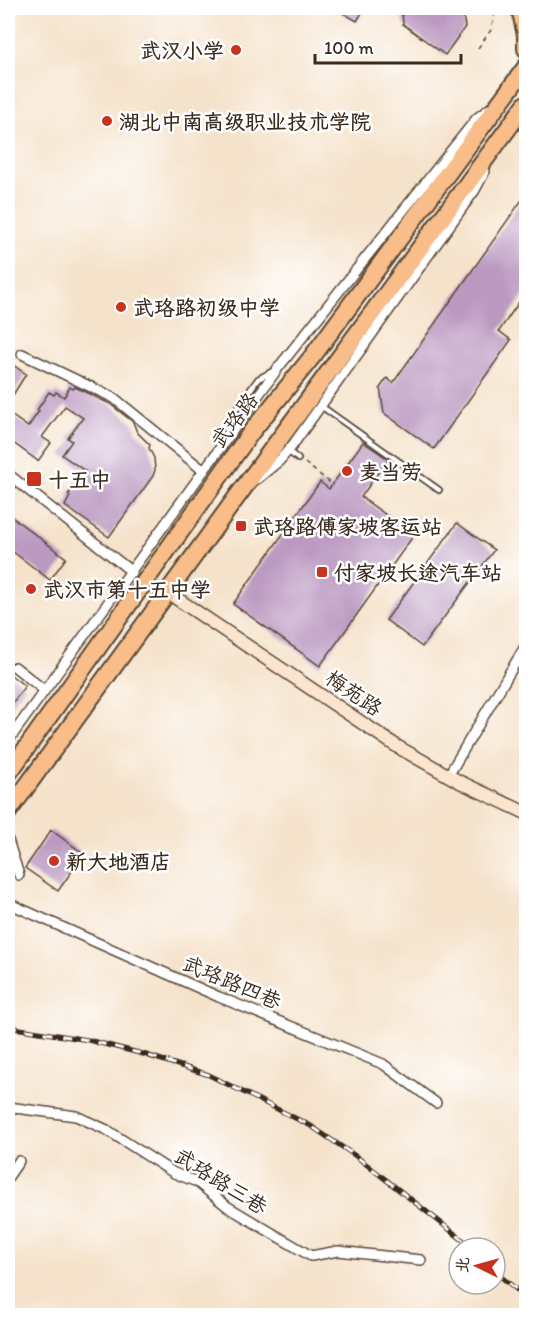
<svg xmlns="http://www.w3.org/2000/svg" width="534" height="1323" font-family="Itim,'LXGW WenKai TC',sans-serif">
  <rect width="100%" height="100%" fill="#fff"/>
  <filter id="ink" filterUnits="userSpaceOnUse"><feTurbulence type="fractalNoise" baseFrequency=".0167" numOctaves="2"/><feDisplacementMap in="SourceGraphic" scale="12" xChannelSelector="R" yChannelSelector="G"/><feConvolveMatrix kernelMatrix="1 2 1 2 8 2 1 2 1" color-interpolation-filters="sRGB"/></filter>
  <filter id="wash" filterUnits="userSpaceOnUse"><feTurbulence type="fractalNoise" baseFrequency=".008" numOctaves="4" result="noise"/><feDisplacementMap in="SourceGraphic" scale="24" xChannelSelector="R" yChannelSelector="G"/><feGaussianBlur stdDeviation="1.35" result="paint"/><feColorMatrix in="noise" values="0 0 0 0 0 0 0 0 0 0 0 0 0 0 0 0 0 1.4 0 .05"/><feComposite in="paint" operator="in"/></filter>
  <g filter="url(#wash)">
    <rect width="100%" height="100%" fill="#f5e2ca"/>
    <g id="blocks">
      <path fill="#bb99c1" d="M334 8H365L357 21Z
        M406 8H462L465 27 445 55 403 24 402 13Z
        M526 194V292L499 331 511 340 434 449 384 413 380 388 387 378 393 383Z
        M13 365 26 374 8 403V373Z
        M70 387 73 389 75 387 110 404 133 422 137 432 150 445 149 448 154 458 155 470 153 476 109 537 65 506 70 496 68 495 85 471 62 455 72 441 68 438 83 418 65 406 42 437 51 443 38 461 8 439V413L28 427 39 411 37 410 49 392 54 395 56 392 64 397Z
        M363 442 388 459 361 497 414 535 320 666 233 604 320 482 329 489Z
        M8 514 66 558 50 580 8 548Z
        M457 523 494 550 422 647 386 620Z
        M8 673 25 686 8 709Z
        M51 830 84 854 58 891 25 868Z"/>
    </g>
  </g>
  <g filter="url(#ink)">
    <use href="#blocks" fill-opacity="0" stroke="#574638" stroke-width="1.5"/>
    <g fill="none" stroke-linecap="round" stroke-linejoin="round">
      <defs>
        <path id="lane" d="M321 406 439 490
          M225 437 228 421 258 379 273 371
          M288 451 298 459"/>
        <path id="street" d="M22 354 114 398 204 471
          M8 474 132 572
          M257 479 279 461 292 446 475 190 485 171
          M15 667 44 690
          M8 741 278 368 477 118 489 109
          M448 776 526 645
          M8 840 19 875
          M8 903 219 997 383 1064 436 1103
          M8 1107 76 1116 107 1130 174 1173 197 1182 228 1207 311 1256 338 1251 421 1260
          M8 1177 19 1161"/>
        <path id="secondary" d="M167 592 398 747 458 781 526 813"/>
        <path id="highway" d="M520 8 526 35V49
          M8 774 252 431 312 357 526 67
          M8 812 239 494 526 104"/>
      </defs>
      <use href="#lane" stroke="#574638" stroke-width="8"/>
      <use href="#street" stroke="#574638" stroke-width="12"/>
      <use href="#secondary" stroke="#574638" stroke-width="15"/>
      <use href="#highway" stroke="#574638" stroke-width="20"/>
      <path stroke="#574638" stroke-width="1.5" stroke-dasharray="4.5 4.5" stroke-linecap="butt" d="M478 48 491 30 496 8
        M305 463 333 485"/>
      <use href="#lane" stroke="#fff" stroke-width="4.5"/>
      <use href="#street" stroke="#fff" stroke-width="9"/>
      <use href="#secondary" stroke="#fce5cf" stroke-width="12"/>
      <use href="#highway" stroke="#f8bd88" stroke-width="16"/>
      <defs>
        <path id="rail" d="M8 1027 88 1040 143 1054 209 1075 311 1126 357 1157 473 1248
          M495 1272 526 1297"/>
      </defs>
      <use href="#rail" stroke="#3b2a1e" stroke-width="5"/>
      <use href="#rail" stroke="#fff" stroke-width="3" stroke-dasharray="9" stroke-linecap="butt"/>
    </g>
  </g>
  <g fill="#c8321e" stroke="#fff" stroke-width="2">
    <circle cx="236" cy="50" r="6"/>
    <circle cx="107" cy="121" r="6"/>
    <circle cx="121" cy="307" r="6"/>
    <circle cx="347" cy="471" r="6"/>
    <rect x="26" y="471" width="16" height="16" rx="3"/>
    <rect x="235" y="520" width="12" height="12" rx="3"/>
    <rect x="316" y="566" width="12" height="12" rx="3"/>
    <circle cx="31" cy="589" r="6"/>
    <circle cx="54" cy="861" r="6"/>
  </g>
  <g text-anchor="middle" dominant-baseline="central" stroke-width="5" stroke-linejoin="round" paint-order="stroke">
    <g font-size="21" font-weight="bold" fill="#3b2a1e" stroke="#fff" text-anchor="start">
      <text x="224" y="50" text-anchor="end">武汉小学</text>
      <text x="119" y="121">湖北中南高级职业技术学院</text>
      <text x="133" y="307">武珞路初级中学</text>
      <text x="359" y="471">麦当劳</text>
      <text x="48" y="479">十五中</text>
      <text x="253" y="526">武珞路傅家坡客运站</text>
      <text x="334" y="572">付家坡长途汽车站</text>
      <text x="43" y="589">武汉市第十五中学</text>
      <text x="66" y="861">新大地酒店</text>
    </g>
    <g font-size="21" fill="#3b2a1e" stroke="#fff">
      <text transform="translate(234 420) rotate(-53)">武珞路</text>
      <text transform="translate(354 693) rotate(34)">梅苑路</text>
      <text transform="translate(232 982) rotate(23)">武珞路四巷</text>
      <text transform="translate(221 1181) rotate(32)">武珞路三巷</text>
    </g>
  </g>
  <rect width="534" height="1323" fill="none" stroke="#fff" stroke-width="30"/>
  <g transform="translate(477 1266) rotate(275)"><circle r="28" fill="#ffffff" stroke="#b1aaa5" stroke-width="1.5"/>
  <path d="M0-4.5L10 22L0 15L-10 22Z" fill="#c8321e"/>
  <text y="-9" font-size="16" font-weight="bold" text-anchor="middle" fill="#3b2a1e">北</text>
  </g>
  <path d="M315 54v9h146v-9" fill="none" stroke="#3b2a1e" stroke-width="3"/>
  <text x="324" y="54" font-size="18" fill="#3b2a1e" stroke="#ffffff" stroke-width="4.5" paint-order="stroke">100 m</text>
</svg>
